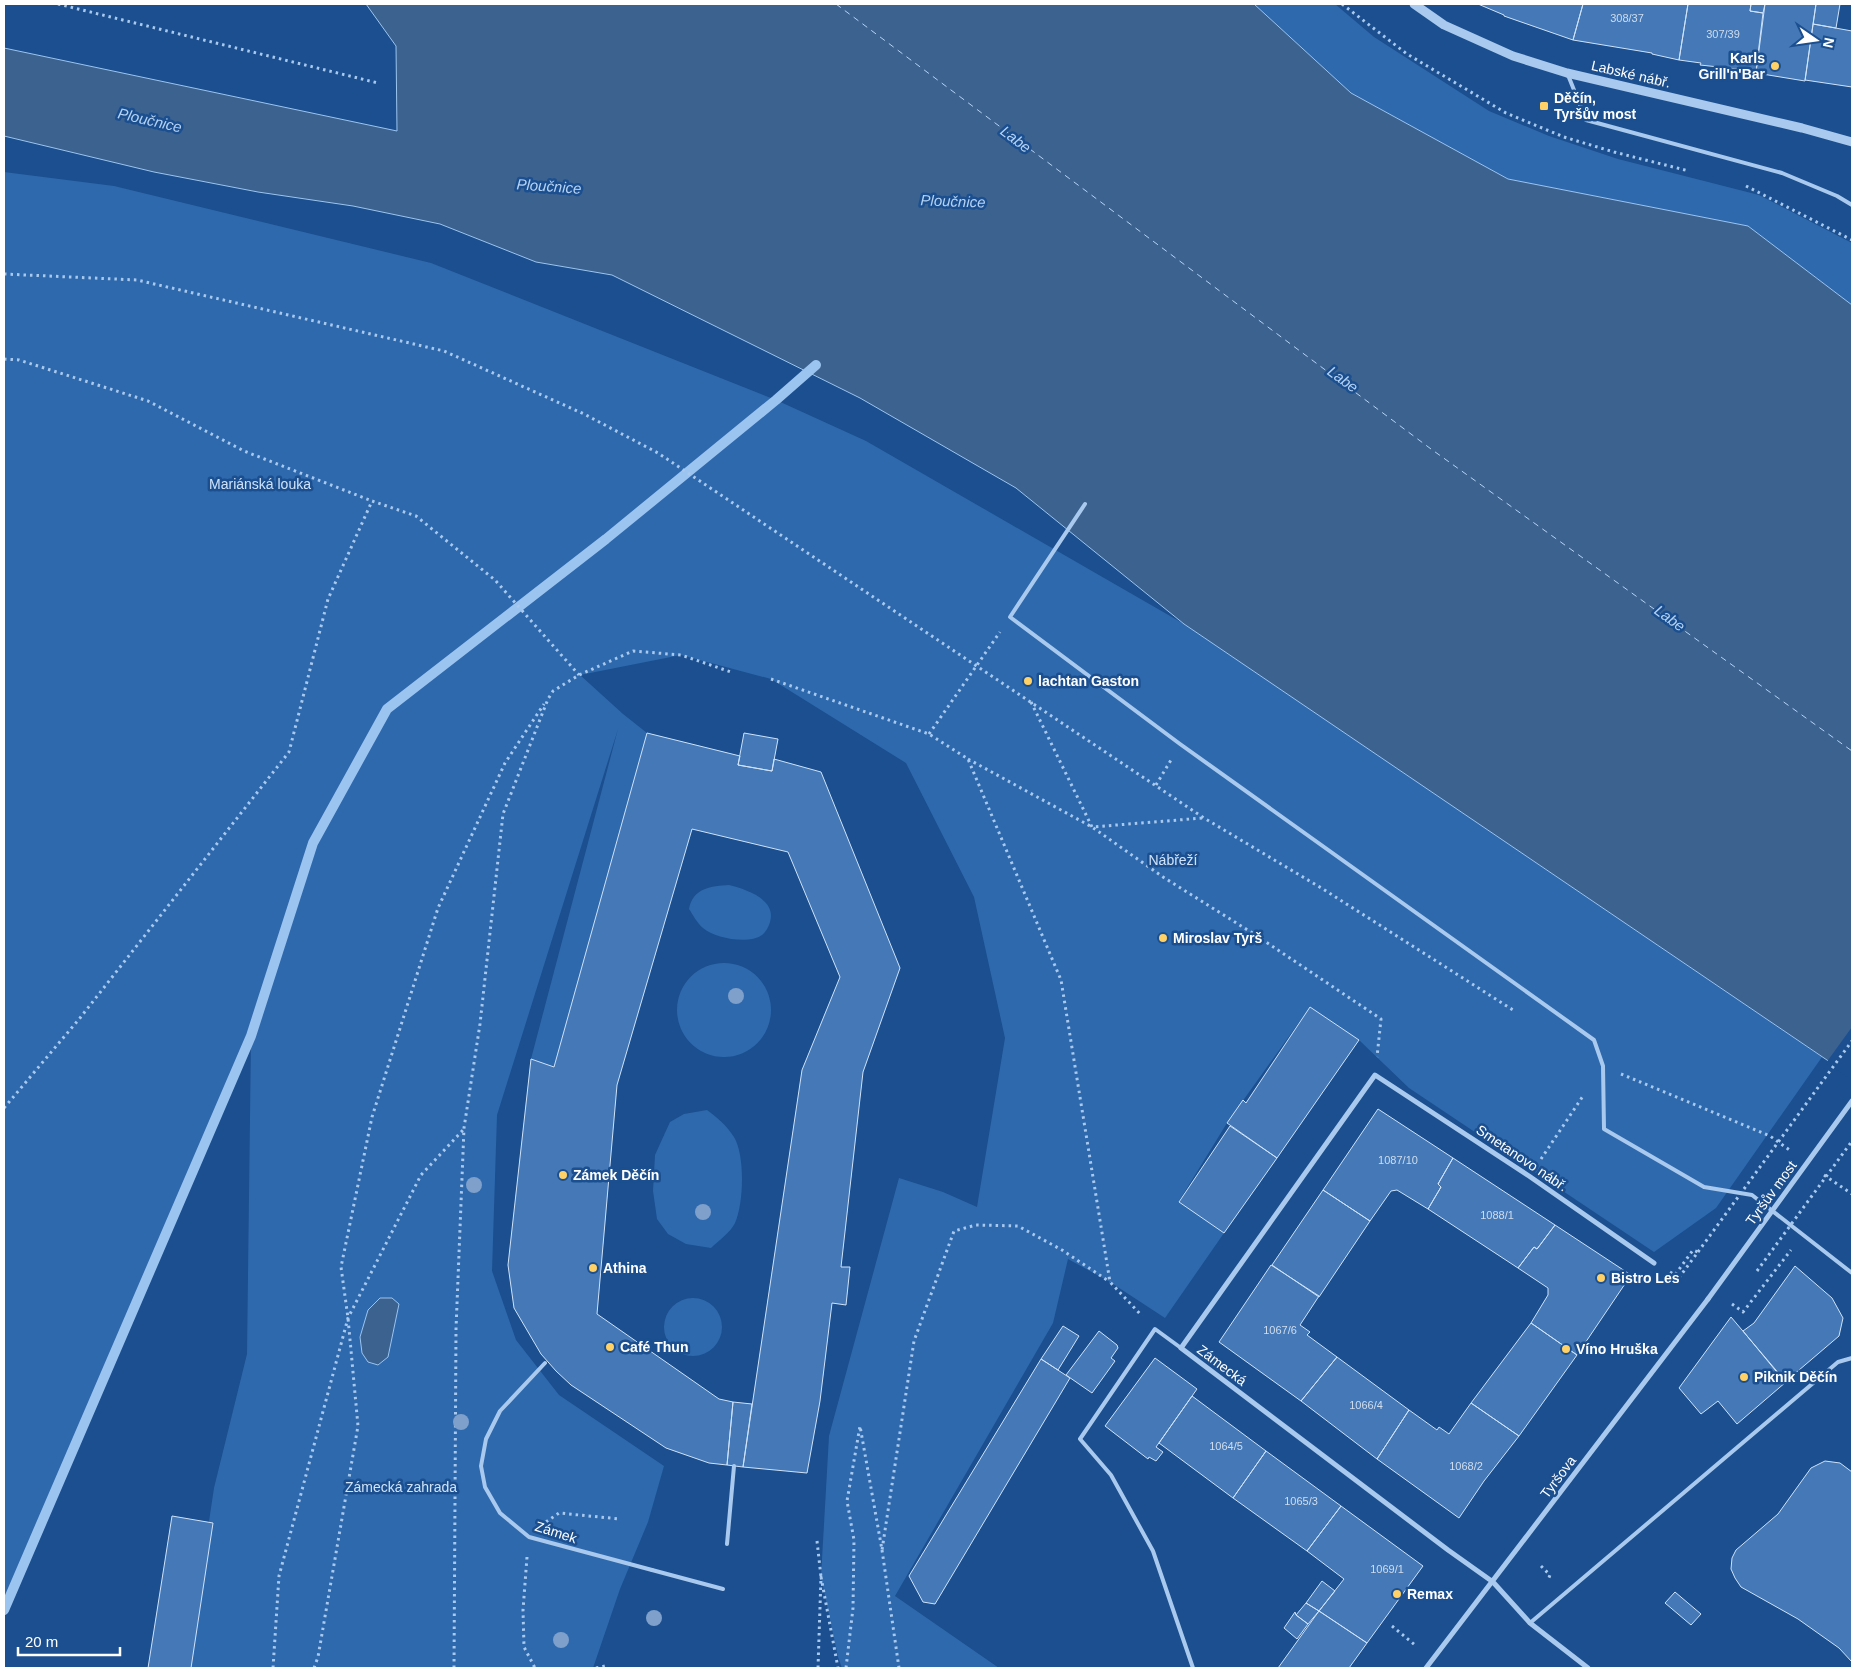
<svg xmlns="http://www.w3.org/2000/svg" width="1856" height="1672" font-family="Arial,sans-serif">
  <rect width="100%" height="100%" fill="#1b4f8f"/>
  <path fill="#2e69ad" d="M1254 4H1335L1374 37 1489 111 1549 136 1618 159 1759 195 1852 243V305L1748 226 1508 179 1351 93Z
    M4 172 114 186 431 263 776 400 866 441 1184 624 1822 1057 1716 1208 1654 1252 1409 1088 1359 1040 1310 1007 1227 1123 1179 1201 1224 1233 1165 1318 1110 1282 1068 1259 1053 1323 895 1596 999 1668H842L838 1657 821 1577 829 1436 899 1178 943 1192 977 1207 1005 1038 974 897 906 763 771 679 681 655 580 675 623 714 647 733 554 1067 531 1059 618 729 497 1115 492 1271 516 1340 559 1395 664 1466 648 1522 620 1589 593 1668H187L214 1488 247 1354 251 1038 4 1610Z
    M729 885C745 889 777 899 770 922 769 926 766 932 762 935 748 945 715 938 703 928 697 923 693 915 689 909 693 888 711 886 729 885Z
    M677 1010a47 47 0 1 1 94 0a47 47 0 1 1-94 0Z
    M707 1110C718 1118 726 1125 734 1137 745 1155 744 1203 735 1223 731 1232 718 1241 711 1248L686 1244 668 1234 657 1219 653 1191 655 1155 670 1122 684 1114Z
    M664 1327a29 29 0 1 1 58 0a29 29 0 1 1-58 0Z"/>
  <path fill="#3c6290" stroke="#9cc4f0" d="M366 4H1254L1351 93 1508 179 1748 226 1852 305V1077L1184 624 1016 488 860 398 612 275 536 262 440 224 353 206 258 192 154 172 4 136V48L397 131 396 46Z
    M380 1298H392L399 1304 388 1357 378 1365 368 1362 362 1353 360 1337 368 1310Z"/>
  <path fill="#1b4f8f" d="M1852 1027V1080L1826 1063Z"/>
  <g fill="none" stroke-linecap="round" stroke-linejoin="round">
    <path stroke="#9cc4f0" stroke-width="10" d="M4 1610 251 1036 313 843 387 709 606 539 776 400 816 365"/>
    <path stroke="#b5d3f5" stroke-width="1" stroke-dasharray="6 5" stroke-linecap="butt" d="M836 4 1431 449 1852 751"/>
  </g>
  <path fill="#4478b7" stroke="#cfe3fa" d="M1478 4H1583L1573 40 1504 16V15Z
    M1583 4H1688L1679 60 1652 54V53L1573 40Z
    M1688 4H1751L1750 11 1763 13 1756 71 1700 65 1701 63 1679 60Z
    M1751 4H1765L1763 13 1750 11Z
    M1765 4H1816L1805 81 1756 73Z
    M1816 4H1840L1836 28 1813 24Z
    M1813 24 1852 31V87L1805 80Z
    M647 733 740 756 738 765 772 771 774 759 821 772 900 968 863 1072 841 1267H850L846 1305 832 1303 820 1401 807 1473 743 1467 802 1070 840 977 788 852 692 829 617 1085 597 1314 719 1399 733 1402 727 1465 709 1463 666 1448 571 1385 556 1371 541 1354 514 1308 508 1265 531 1059 554 1067Z
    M744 733 778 739 772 771 738 765Z
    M1310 1007 1359 1040 1277 1158 1227 1123 1243 1100 1246 1103Z
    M1378 1109 1453 1158 1438 1184 1441 1187 1428 1209 1397 1190 1391 1191 1370 1221 1323 1190Z
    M1230 1126 1277 1158 1224 1233 1179 1202Z
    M1453 1158 1555 1225 1537 1249 1534 1247 1518 1268 1428 1209 1441 1187 1438 1184Z
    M1323 1190 1370 1221 1319 1297 1272 1265Z
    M1555 1225 1631 1275 1577 1355 1531 1323 1548 1295V1288L1518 1268 1534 1247 1537 1249Z
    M1271 1265 1319 1296 1300 1325 1310 1332 1307 1335 1337 1357 1301 1401 1219 1342Z
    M1795 1266 1832 1298 1843 1318 1839 1336 1785 1382 1743 1331 1754 1323Z
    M1731 1317 1786 1382 1737 1424 1718 1401 1701 1414 1679 1388Z
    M1531 1323 1577 1355 1519 1436 1471 1403Z
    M1063 1326 1079 1336 1058 1370 1041 1359Z
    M1099 1331 1117 1345 1118 1348 1111 1358 1115 1361 1092 1393 1066 1375Z
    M1337 1357 1409 1410 1377 1459 1301 1401Z
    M1155 1358 1197 1389 1156 1447 1163 1452 1156 1461 1149 1457 1148 1459 1105 1426Z
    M1041 1359 1070 1378 935 1604 923 1602 909 1576Z
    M1192 1396 1266 1451 1233 1498 1159 1443Z
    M733 1402 752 1404 743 1467 727 1465Z
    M1471 1403 1519 1436 1484 1481 1459 1518 1377 1459 1409 1410 1437 1430 1439 1427 1449 1434Z
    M1266 1451 1341 1506 1307 1551 1233 1498Z
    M1825 1461 1840 1463 1852 1472V1662L1839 1648 1798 1619 1741 1587 1735 1578 1731 1569 1732 1558 1736 1550 1778 1514 1811 1468Z
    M1341 1506 1423 1566 1367 1643 1319 1611 1344 1579 1307 1551Z
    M172 1516 213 1523 191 1668H148Z
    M1322 1581 1335 1591 1319 1611 1306 1603Z
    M1675 1592 1701 1614 1691 1625 1665 1603Z
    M1306 1603 1319 1611 1308 1624 1296 1615Z
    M1319 1611 1367 1643 1349 1668H1278Z
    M1295 1612 1296 1615 1308 1624 1297 1639 1284 1628Z"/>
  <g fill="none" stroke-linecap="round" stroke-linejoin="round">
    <path stroke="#a9c9ee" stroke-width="3" stroke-dasharray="2.5 4" stroke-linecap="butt" d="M58 4 378 83
      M1342 4 1407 54 1506 113 1564 137 1614 152 1689 171
      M1746 186 1852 240
      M4 274 137 280 444 351 584 414 658 453 1204 818 1323 889 1513 1010
      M4 359 19 360 148 401 244 451 372 501
      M771 679 929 734 968 759 1061 980 1110 1282 1142 1316
      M1031 702 1092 827 1203 818
      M929 734 1000 632
      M968 759 1092 827 1163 877 1254 934 1381 1019 1377 1057
      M1156 785 1171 760
      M1621 1074 1770 1136 1791 1151
      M4 1108 80 1018 289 752 328 599 372 501 416 516 495 580 579 675
      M1541 1159 1583 1096
      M1824 1175 1852 1194
      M1670 1272 1675 1275 1693 1250 1698 1252
      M1675 1283 1698 1252
      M1732 1304 1743 1312 1791 1250
      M546 1522 559 1513 620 1519
      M817 1541 821 1577
      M882 1550 899 1668
      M527 1557 523 1610 524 1647 535 1668
      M1541 1566 1550 1575 1548 1580
      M1392 1626 1415 1645
      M273 1668 279 1576 348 1318 421 1175 464 1129
      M314 1668 318 1657 358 1426 348 1318 341 1267 372 1117 438 908 505 763 544 704
      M454 1668 456 1329 464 1128 480 1024 503 814 548 699 553 691 579 675 633 651 681 655 731 672
      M596 1668 605 1666
      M818 1668 821 1577 838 1668
      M846 1668 853 1608 854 1540 847 1501 860 1426 882 1550 914 1341 954 1231 976 1225 1018 1226 1062 1250 1110 1282"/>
    <path stroke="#a9c9ee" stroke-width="4" d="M1568 75 1586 120 1782 173 1837 196 1852 205
      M1085 504 1010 617 1180 744 1594 1040 1603 1066 1604 1129 1704 1187 1752 1195 1852 1273
      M1181 1348 1155 1329 1080 1439 1111 1475 1153 1551 1193 1668
      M727 1544 734 1466
      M652 1570 723 1589
      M1530 1623 1838 1362 1852 1358"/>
    <path stroke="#a9c9ee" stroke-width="5" d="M1426 1668 1708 1299
      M1588 1668 1530 1623 1493 1582 1448 1550 1181 1348 1375 1075 1529 1176 1654 1263"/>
    <path stroke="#a9c9ee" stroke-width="9" d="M1414 4 1444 25 1513 56 1567 73 1802 128 1852 142"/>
    <path stroke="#a9c9ee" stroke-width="3" stroke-dasharray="2.5 4" stroke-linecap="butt" d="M1698 1252 1852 1041
      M1757 1271 1852 1141"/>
    <path stroke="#a9c9ee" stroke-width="4" d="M545 1363 500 1411 486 1439 481 1466 485 1487 500 1513 529 1537 652 1570"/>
    <path stroke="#a9c9ee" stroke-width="5" d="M1708 1299 1852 1101"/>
  </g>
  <g fill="#7ea0ca">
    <circle cx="736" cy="996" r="8"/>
    <circle cx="474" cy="1185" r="8"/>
    <circle cx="703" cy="1212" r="8"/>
    <circle cx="461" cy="1422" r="8"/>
    <circle cx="654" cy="1618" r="8"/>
    <circle cx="561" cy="1640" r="8"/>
  </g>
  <g fill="#ffd166" stroke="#1b4f8f" stroke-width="2">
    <circle cx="1775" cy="66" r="5"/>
    <rect x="1539" y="101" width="10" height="10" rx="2.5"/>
    <circle cx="1028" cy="681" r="5"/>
    <circle cx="1163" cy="938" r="5"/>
    <circle cx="563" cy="1175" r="5"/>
    <circle cx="593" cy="1268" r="5"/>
    <circle cx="1601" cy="1278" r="5"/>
    <circle cx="610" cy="1347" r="5"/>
    <circle cx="1566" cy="1349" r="5"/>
    <circle cx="1744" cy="1377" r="5"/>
    <circle cx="1397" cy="1594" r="5"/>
  </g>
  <g text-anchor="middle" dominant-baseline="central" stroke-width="5" stroke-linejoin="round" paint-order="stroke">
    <g font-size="11" fill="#d0dded">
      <text x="1627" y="18">308/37</text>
      <text x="1723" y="34">307/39</text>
      <text x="1398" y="1160">1087/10</text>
      <text x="1497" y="1215">1088/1</text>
      <text x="1280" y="1330">1067/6</text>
      <text x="1366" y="1405">1066/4</text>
      <text x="1226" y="1446">1064/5</text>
      <text x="1466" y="1466">1068/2</text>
      <text x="1301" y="1501">1065/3</text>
      <text x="1387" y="1569">1069/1</text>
    </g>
    <g font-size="14" font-weight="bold" fill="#fff" stroke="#1b4f8f" text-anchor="start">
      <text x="1765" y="58" text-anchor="end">Karls<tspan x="1765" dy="16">Grill'n'Bar</tspan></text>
      <text x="1554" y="98">Děčín,<tspan x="1554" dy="16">Tyršův most</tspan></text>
      <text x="1038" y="681">lachtan Gaston</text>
      <text x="1173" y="938">Miroslav Tyrš</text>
      <text x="573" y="1175">Zámek Děčín</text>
      <text x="603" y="1268">Athina</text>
      <text x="1611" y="1278">Bistro Les</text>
      <text x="620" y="1347">Café Thun</text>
      <text x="1576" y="1349">Víno Hruška</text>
      <text x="1754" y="1377">Piknik Děčín</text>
      <text x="1407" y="1594">Remax</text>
    </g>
    <g font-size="14" fill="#fff" stroke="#1b4f8f">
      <text transform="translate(1631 74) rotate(13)">Labské nábř.</text>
      <text transform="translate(1522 1158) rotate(34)">Smetanovo nábř.</text>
      <text transform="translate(1771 1193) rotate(-54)">Tyršův most</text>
      <text transform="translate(1222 1365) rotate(37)">Zámecká</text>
      <text transform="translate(1558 1477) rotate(-53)">Tyršova</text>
      <text transform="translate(556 1532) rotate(18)">Zámek</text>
    </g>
    <g font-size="14" fill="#cfe3fa" stroke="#1b4f8f">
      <text x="260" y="484">Mariánská louka</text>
      <text x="1173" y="860">Nábřeží</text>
      <text x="401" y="1487">Zámecká zahrada</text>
    </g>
    <g font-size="15" font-style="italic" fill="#b5d3f5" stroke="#1b4f8f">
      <text transform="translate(150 120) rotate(13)">Ploučnice</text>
      <text transform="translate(1016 139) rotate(37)">Labe</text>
      <text transform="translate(549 186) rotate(4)">Ploučnice</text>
      <text transform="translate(953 201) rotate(2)">Ploučnice</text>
      <text transform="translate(1343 379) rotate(36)">Labe</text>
      <text transform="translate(1670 618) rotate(36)">Labe</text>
    </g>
  </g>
  <rect width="1856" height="1672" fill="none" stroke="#ffffff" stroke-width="10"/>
  <g transform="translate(1816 40) rotate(103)" stroke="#1b4f8f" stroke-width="4" paint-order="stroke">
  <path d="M0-4L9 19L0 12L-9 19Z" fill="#ffffff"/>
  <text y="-8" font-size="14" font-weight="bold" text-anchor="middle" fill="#ffffff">N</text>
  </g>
  <path d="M18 1647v8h102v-8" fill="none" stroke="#ffffff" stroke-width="2.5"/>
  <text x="25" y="1647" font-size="15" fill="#ffffff" stroke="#1b4f8f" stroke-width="4" paint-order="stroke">20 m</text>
</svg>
